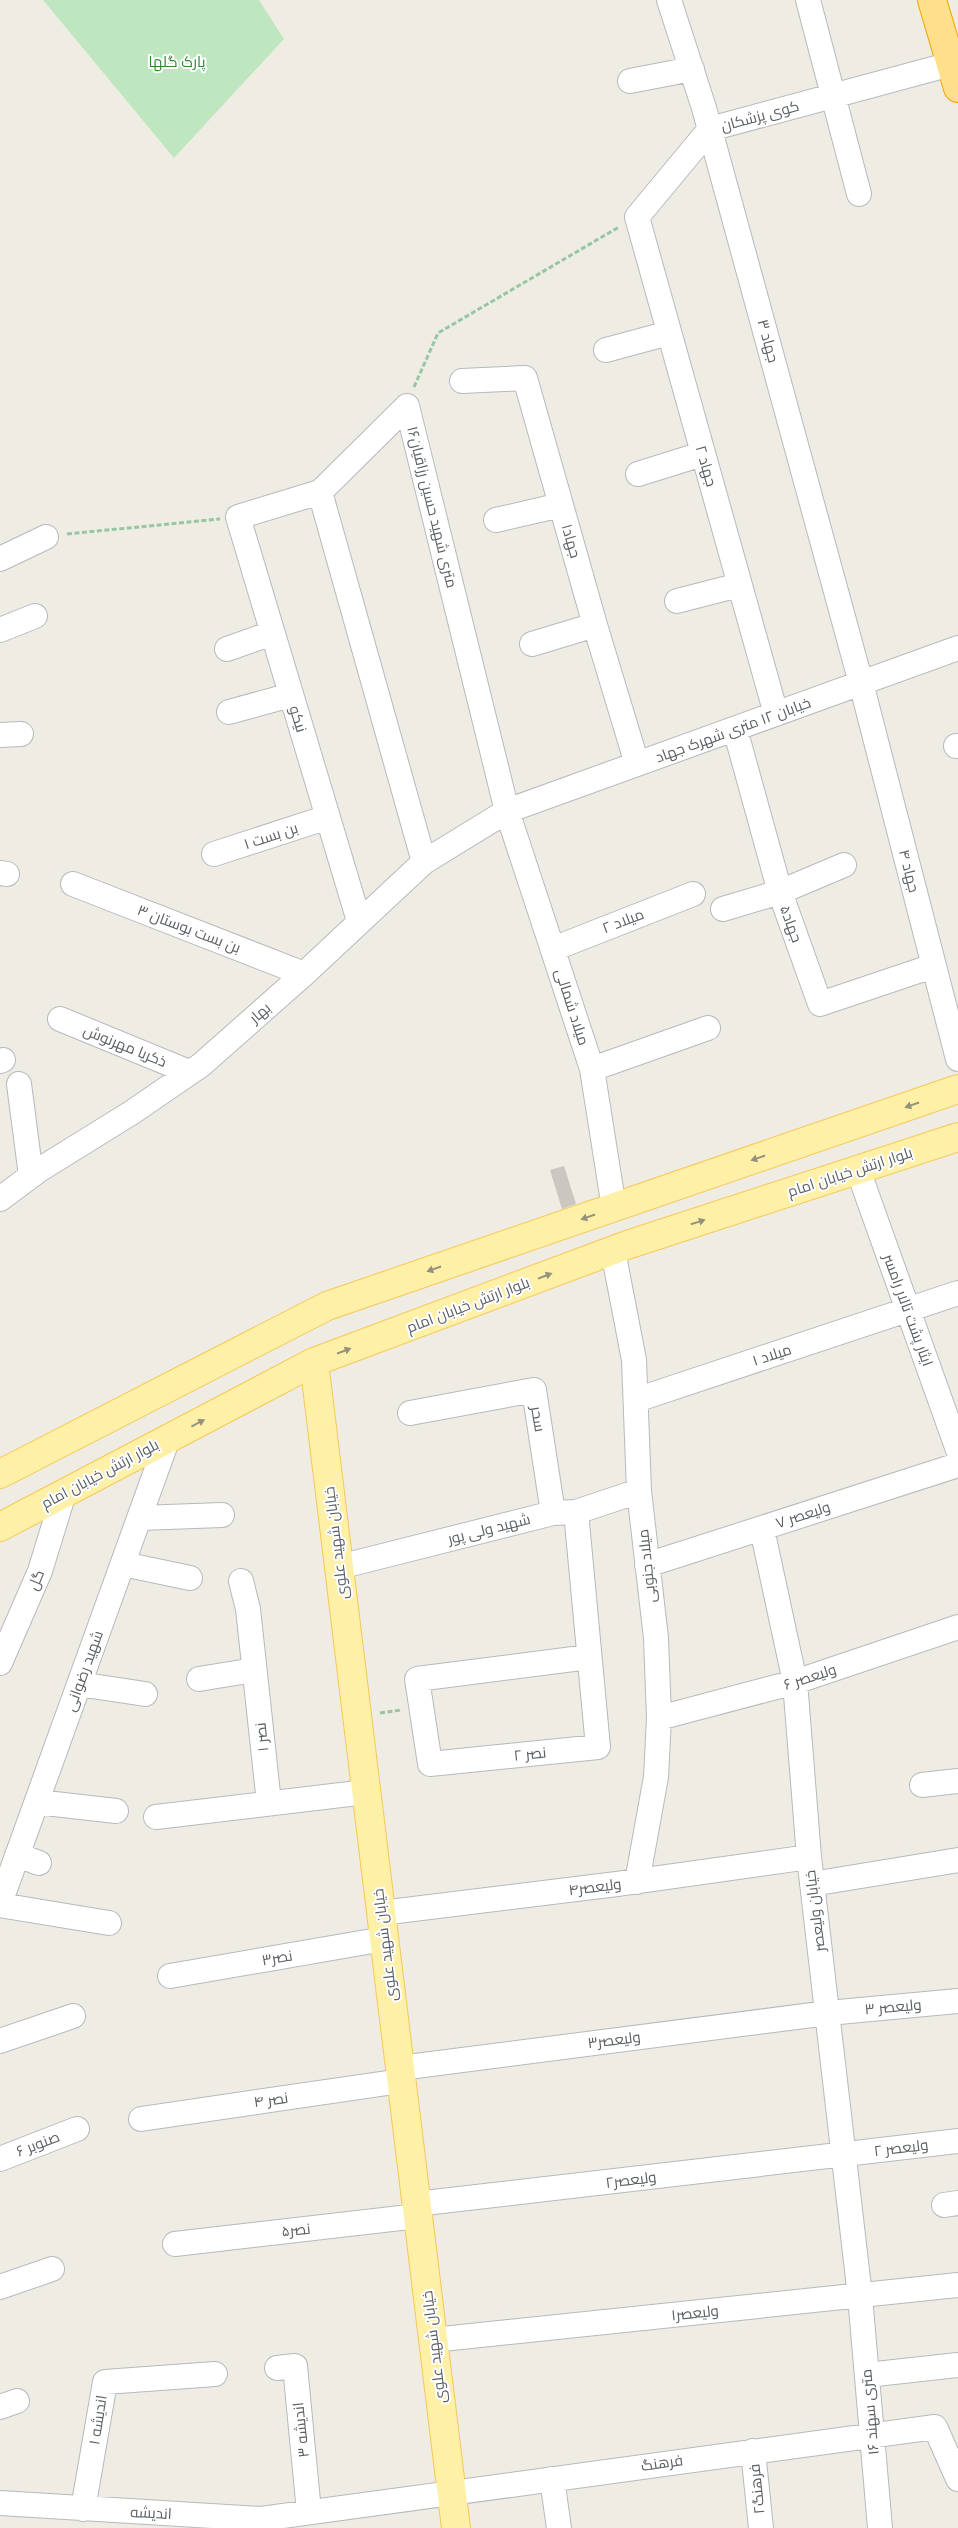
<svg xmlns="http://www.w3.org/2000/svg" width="958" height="2528" font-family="Raleway,Cairo,sans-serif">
  <rect width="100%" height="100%" fill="#efece3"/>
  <path fill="#bfe7bf" d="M43 0H259L284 39 174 158Z"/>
  <path fill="#cac7c0" d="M564 1166 576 1204 562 1209 550 1170Z"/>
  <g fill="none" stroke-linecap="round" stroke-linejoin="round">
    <defs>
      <path id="minor" d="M669 0 704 108 861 683 958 1059
        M808 0 859 194
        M630 81 692 69
        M606 350 669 333
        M462 381 525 378 595 625 637 764
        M638 474 702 454
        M320 492 424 862
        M496 520 561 505
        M0 559 46 537
        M677 601 739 585
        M0 630 35 616
        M532 644 595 625
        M227 649 272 633
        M229 712 291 695
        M776 714 637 217 710 129 951 64
        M735 729 780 892 820 1004 933 966
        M0 735 21 734
        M956 746H958
        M214 854 328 817
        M0 873 7 874
        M73 884 304 974
        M723 909 780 892 844 865
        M359 921 238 517 320 492 407 406 507 811 592 1069 614 1208
        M553 949 693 894
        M60 1019 189 1072
        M0 1061 3 1060
        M592 1069 708 1028
        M19 1084 31 1176
        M858 1170 958 1450
        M0 1199 39 1170 131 1113 201 1065 304 974 424 862 507 811 958 648
        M613 1251 634 1360 639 1491 656 1638 659 1718 656 1777 637 1882
        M636 1400 958 1293
        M410 1413 534 1390 553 1513
        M576 1512 598 1747 430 1764 417 1679 589 1657
        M140 1518 222 1515
        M762 1529 795 1682 809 1857 860 2296 880 2528
        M123 1564 190 1578
        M647 1565 958 1465
        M339 1567 553 1513 576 1512 639 1491
        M241 1581 248 1609 269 1803
        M0 1663 40 1571 64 1493
        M199 1679 254 1670
        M79 1684 145 1694
        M659 1718 795 1682 958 1627
        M922 1785 958 1781
        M37 1802 116 1811
        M156 1817 366 1792
        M17 1855 39 1863
        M812 1884 958 1860
        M0 1903 168 1438
        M0 1905 109 1923
        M381 1913 617 1884 809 1857
        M170 1976 384 1939
        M0 2041 73 2016
        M400 2068 828 2013 958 2001
        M141 2119 401 2081
        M0 2159 77 2129
        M416 2204 958 2141
        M944 2205 958 2203
        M175 2244 418 2216
        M0 2287 52 2269
        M433 2340 958 2285
        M277 2368 295 2366 309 2512
        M867 2375 958 2365
        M0 2407 17 2401
        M753 2451 761 2528
        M552 2479 559 2528
        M0 2503 261 2519 935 2427 958 2479
        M83 2509 105 2382 215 2374"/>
      <path id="major" d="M314 1362 456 2528
        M0 1474 327 1306 958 1089
        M0 1527 314 1362 627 1245 958 1137"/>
      <path id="highway" d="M932 0 958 88"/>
    </defs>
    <use href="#minor" stroke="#b6b9be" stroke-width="26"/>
    <use href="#major" stroke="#f7c754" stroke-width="30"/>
    <use href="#highway" stroke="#f2a400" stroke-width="30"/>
    <path stroke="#96c6a3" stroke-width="3" stroke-dasharray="5 2.5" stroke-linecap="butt" d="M414 387 438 333 619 227
      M67 534 220 519
      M380 1713 401 1710"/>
    <use href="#minor" stroke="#fff" stroke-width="24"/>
    <use href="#major" stroke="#fff0a8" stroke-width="28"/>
    <use href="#highway" stroke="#ffe08a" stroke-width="28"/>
  </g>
  <defs><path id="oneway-solid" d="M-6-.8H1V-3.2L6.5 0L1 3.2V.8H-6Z" transform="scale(1.25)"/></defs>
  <g fill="#94927c">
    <use href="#oneway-solid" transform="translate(912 1105) rotate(161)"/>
    <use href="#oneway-solid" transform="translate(758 1158) rotate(161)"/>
    <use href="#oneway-solid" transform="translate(588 1217) rotate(161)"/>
    <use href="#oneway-solid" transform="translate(698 1222) rotate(-18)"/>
    <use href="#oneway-solid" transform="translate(434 1269) rotate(161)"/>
    <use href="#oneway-solid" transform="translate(545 1276) rotate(-21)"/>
    <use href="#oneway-solid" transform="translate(344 1351) rotate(-21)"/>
    <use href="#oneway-solid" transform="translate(198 1423) rotate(-28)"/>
  </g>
  <g text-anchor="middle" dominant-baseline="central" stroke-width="4" stroke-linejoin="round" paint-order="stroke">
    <g font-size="15" fill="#318634" stroke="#fff">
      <text x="177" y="62">پارک گلها</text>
    </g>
    <g font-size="15" fill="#5b6065" stroke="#fff">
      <text transform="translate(760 116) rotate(-15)">کوی پزشکان</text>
      <text transform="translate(768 341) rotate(75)">جهاد ۳</text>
      <text transform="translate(706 466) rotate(74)">جهاد ۲</text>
      <text transform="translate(432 507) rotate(76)">۱۶متری شهید حسین رزاقیان</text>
      <text transform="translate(571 541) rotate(74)">جهاد۱</text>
      <text transform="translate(298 719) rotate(73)">نیکو</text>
      <text transform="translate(733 730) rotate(-20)">خیابان ۱۲ متری شهرک جهاد</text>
      <text transform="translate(271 836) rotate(-18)">بن بست ۱</text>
      <text transform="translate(909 871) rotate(76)">جهاد ۴</text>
      <text transform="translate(623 921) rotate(-21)">میلاد ۲</text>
      <text transform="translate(791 924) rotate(70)">جهاد۵</text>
      <text transform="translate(189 929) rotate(21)">بن بست بوستان ۳</text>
      <text transform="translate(572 1007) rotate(72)">میلاد شمالی</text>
      <text transform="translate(260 1013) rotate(-41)">بهار</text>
      <text transform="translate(125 1046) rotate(22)">ذکریا مهرنوش</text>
      <text transform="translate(850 1172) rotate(-18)">بلوار ارتش خیابان امام</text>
      <text transform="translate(468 1305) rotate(-21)">بلوار ارتش خیابان امام</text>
      <text transform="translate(908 1310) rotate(70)">ایثار پشت تالار رامسر</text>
      <text transform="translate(772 1355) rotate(-18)">میلاد ۱</text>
      <text transform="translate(538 1419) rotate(81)">سحر</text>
      <text transform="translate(100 1474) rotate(-28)">بلوار ارتش خیابان امام</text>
      <text transform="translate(803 1515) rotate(-18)">ولیعصر ۷</text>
      <text transform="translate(489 1529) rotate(-14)">شهید ولی پور</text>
      <text transform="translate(336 1543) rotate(-97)">خیابان شهید علوی</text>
      <text transform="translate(647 1566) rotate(-96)">میلاد جنوبی</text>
      <text transform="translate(36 1580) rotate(-68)">گل</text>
      <text transform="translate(84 1671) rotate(-70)">شهید رضوانی</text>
      <text transform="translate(810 1677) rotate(-18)">ولیعصر ۶</text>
      <text transform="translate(262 1737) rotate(-96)">نصر ۱</text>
      <text transform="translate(530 1754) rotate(-6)">نصر ۲</text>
      <text transform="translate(595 1887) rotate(-7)">ولیعصر۴</text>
      <text transform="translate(815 1911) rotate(-97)">خیابان ولیعصر</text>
      <text transform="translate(385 1945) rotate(-97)">خیابان شهید علوی</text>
      <text transform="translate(277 1958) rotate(-10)">نصر۳</text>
      <text transform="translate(893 2007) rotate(-5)">ولیعصر ۳</text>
      <text transform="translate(614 2040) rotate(-7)">ولیعصر۳</text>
      <text transform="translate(271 2100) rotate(-8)">نصر ۴</text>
      <text transform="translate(38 2144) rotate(-21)">صنوبر ۶</text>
      <text transform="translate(901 2148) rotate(-7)">ولیعصر ۲</text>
      <text transform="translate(631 2180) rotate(-7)">ولیعصر۲</text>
      <text transform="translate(296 2230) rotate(-6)">نصر۵</text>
      <text transform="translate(695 2313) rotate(-6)">ولیعصر۱</text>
      <text transform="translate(434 2347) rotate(-97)">خیابان شهید علوی</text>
      <text transform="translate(870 2412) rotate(-95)">۱۶ متری سهند</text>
      <text transform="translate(98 2420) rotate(-81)">اندیشه ۱</text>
      <text transform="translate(301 2430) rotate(-96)">اندیشه ۳</text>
      <text transform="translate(662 2463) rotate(-8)">فرهنگ</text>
      <text transform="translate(757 2489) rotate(-96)">فرهنگ۲</text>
      <text transform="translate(151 2513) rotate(3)">اندیشه</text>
    </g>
  </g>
</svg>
